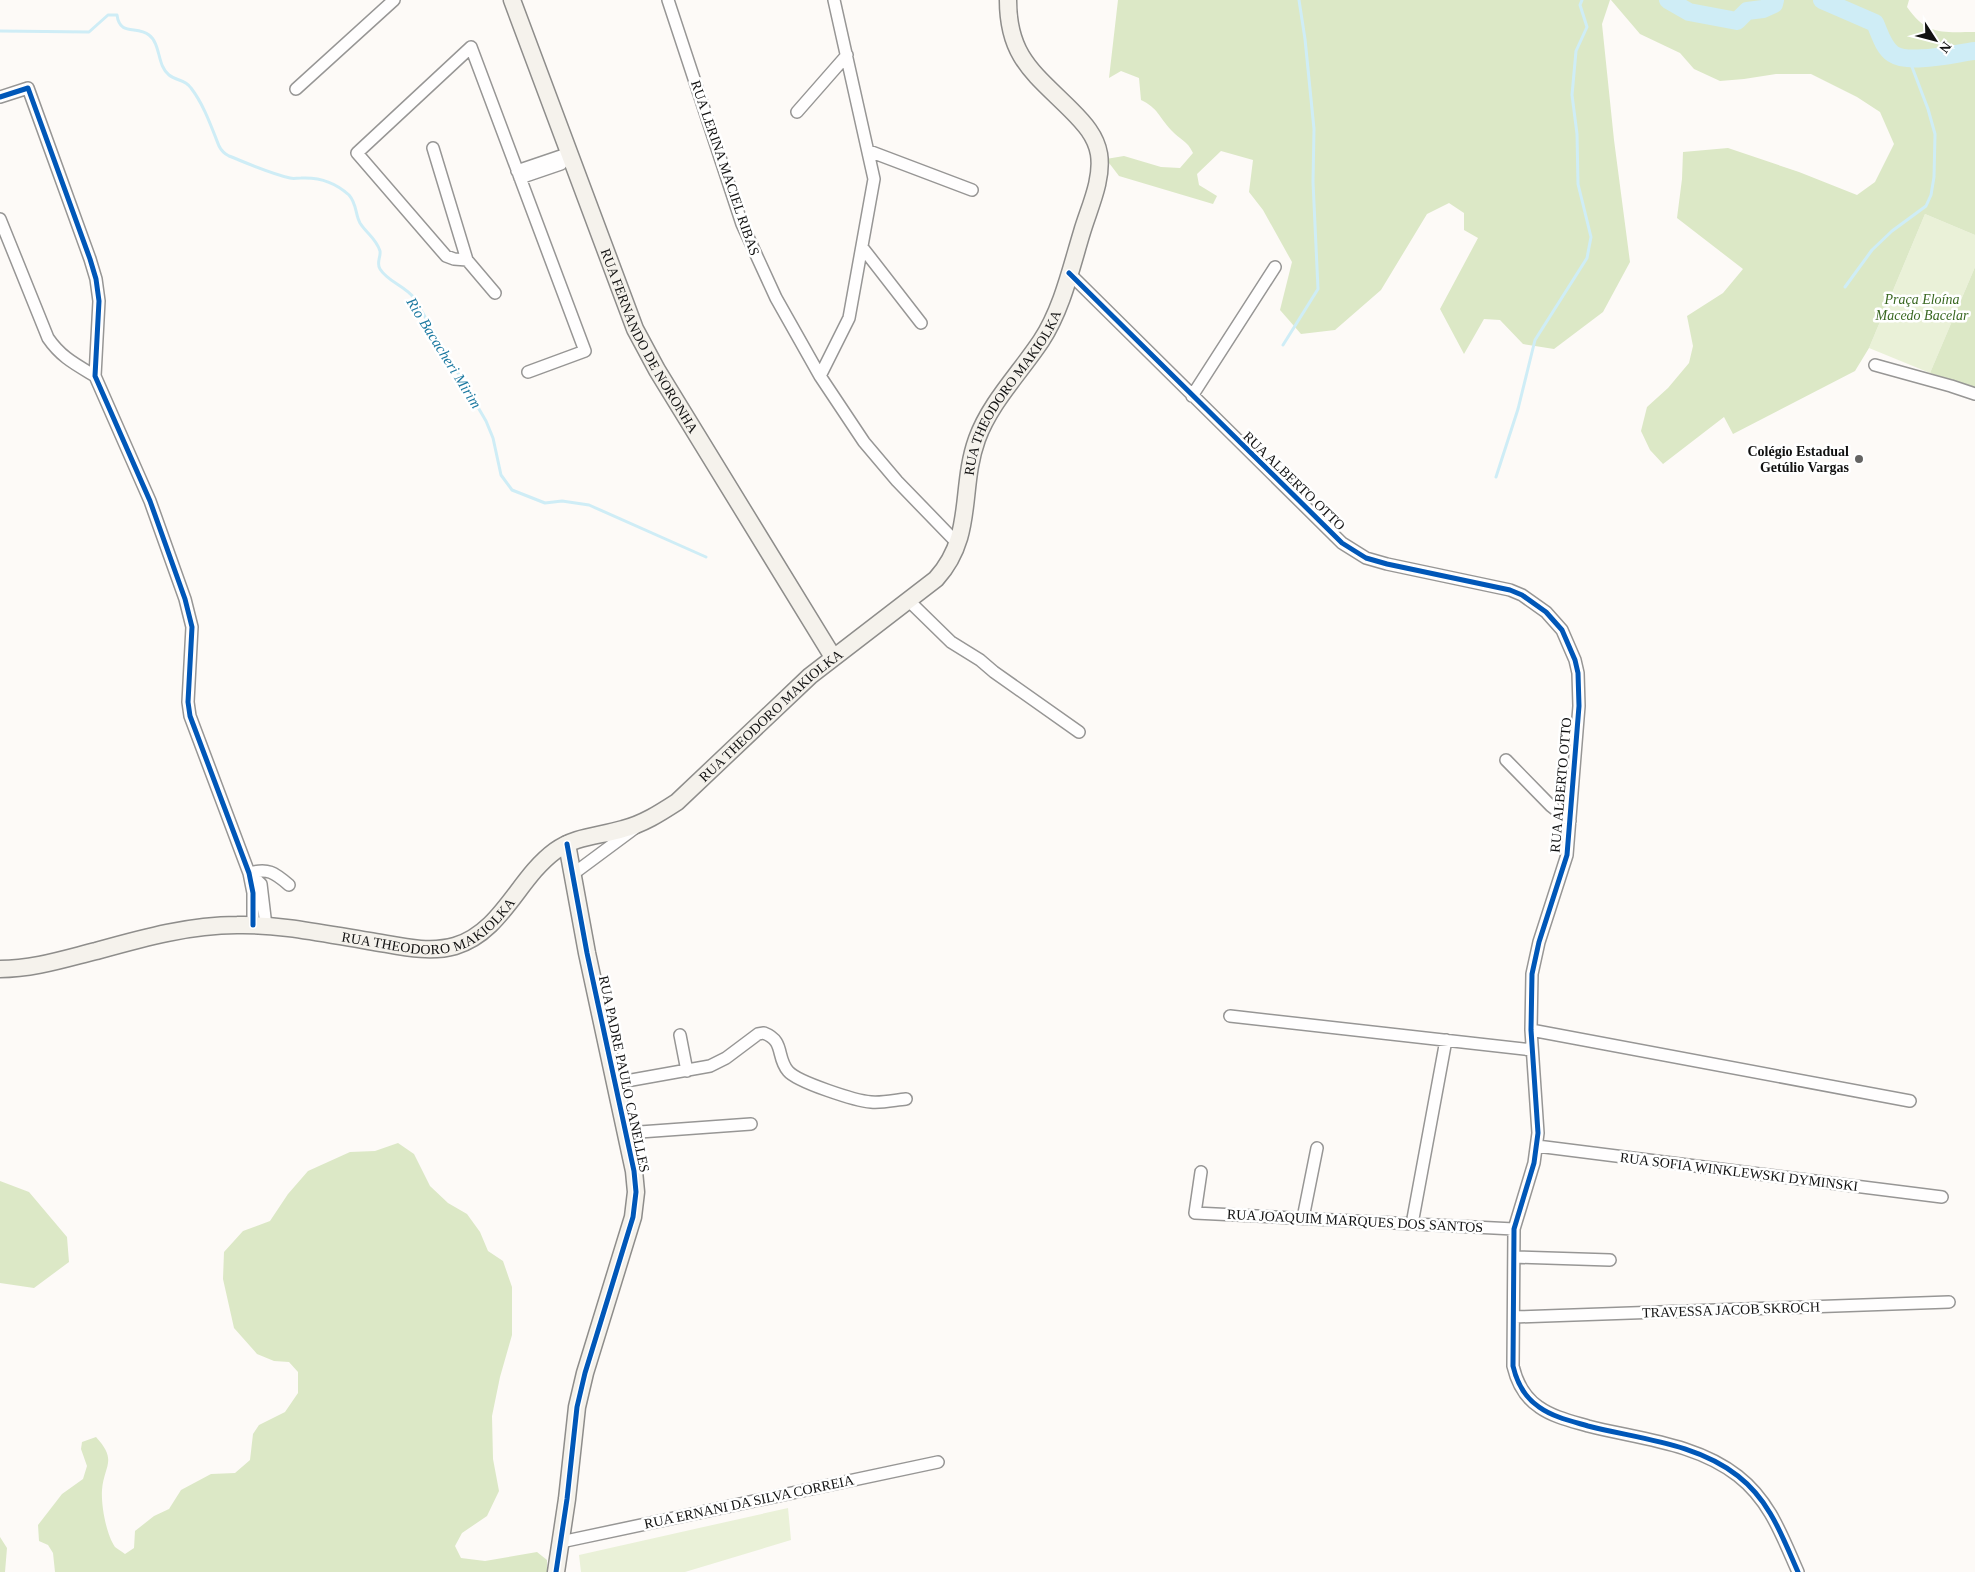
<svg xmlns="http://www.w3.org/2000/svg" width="1975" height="1572" font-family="Georgia,serif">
  <rect width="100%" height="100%" fill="#fdfaf7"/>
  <path fill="#eaf1d8" d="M1925 214 1975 235V267L1930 373 1869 348Z
    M788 1508 791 1540 685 1572H581L579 1555Z"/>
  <path fill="#dce8c6" d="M1118 0H1610L1602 24 1614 140 1630 262 1603 312 1554 349 1523 344 1500 320 1484 319 1464 354 1440 309 1478 238 1464 230V213L1449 203 1427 214 1381 290 1335 330 1301 334 1280 310 1292 262 1263 210 1249 192 1253 160 1221 151 1197 174 1199 185 1217 196 1213 204 1119 176 1106 159 1124 156 1161 167 1180 168 1193 153C1187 140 1180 140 1171 130 1159 117 1158 108 1141 100L1139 78 1121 71 1109 78Z
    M1611 0H1909L1907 7C1927 36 1943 32 1975 32V235L1925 214 1869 348 1855 371 1733 434 1724 417 1663 464 1650 450 1641 431 1647 407 1668 388 1689 363 1693 346 1687 316 1723 293 1743 269 1677 218 1682 179 1683 152 1728 148 1799 172 1857 195 1875 182 1894 144 1880 112 1857 97 1811 74H1776L1744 79 1720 81 1694 69 1680 53 1640 34Z
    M1975 267V387L1930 373Z
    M398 1143 414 1154 430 1186 448 1203 467 1214 480 1232 488 1251 503 1261 512 1287V1335L500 1377 492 1416 493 1459 499 1491 487 1516 462 1533 455 1546 461 1558 485 1561 537 1552 547 1560V1572H55L53 1553 48 1545 39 1541 38 1525 62 1494 83 1479 87 1466 81 1449 82 1442 96 1437C118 1461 104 1465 102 1490 101 1505 106 1534 115 1547 118 1549 122 1552 125 1554L134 1548 135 1531 154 1516 169 1509 181 1490 211 1474 235 1473 250 1460 253 1434 259 1425 285 1412 298 1393V1372L289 1362 274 1361 257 1354 234 1328 223 1279 224 1252 243 1231 270 1221 288 1194 308 1171 350 1152 375 1151Z
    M0 1181 29 1192 67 1237 69 1262 34 1288 0 1283Z
    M0 1537 7 1548 5 1572H0Z"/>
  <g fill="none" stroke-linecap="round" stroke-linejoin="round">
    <path stroke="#cfedf6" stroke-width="3" d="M0 31 89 32 108 15H117C120 37 137 25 149 35 161 44 157 66 169 75 176 81 185 79 191 88 204 105 211 126 219 146 221 150 225 154 229 156 249 164 269 173 290 178 294 179 296 178 301 178 319 177 335 182 349 195 357 204 355 214 360 223 366 233 376 238 380 251 381 257 376 263 380 269 388 282 405 286 414 298L486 421 493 438 501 475 512 490 545 503 562 501 589 505 706 557
      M1845 287 1872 250 1892 231 1926 206 1931 195 1934 177 1935 134 1928 109 1909 59
      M1283 345 1318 289 1313 182 1314 129 1305 39 1299 0
      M1496 477 1518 409 1535 340 1587 258 1591 237 1578 184 1577 134 1572 95 1576 51 1587 27 1580 5 1582 0"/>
    <path stroke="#cfedf6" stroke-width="18" d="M1668 0 1689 12 1737 21 1747 11 1763 9 1774 4 1775 0
      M1822 0 1875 23C1880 34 1883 47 1893 54 1909 65 1956 53 1975 51"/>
    <defs>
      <path id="street" d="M668 0 742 224 776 298 820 376 864 442 897 481 958 544
        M296 89 394 0
        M0 97 28 88 90 259 96 279 99 301 95 376 150 501 185 599 192 627 188 702 190 716 249 873 253 893V925
        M797 112 847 55
        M433 148 467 260 495 293
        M869 151 972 190
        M517 171 570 153
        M520 178 561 164
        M0 219 48 338C61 357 75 364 95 376
        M862 247 921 323
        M467 260 454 259 446 256 357 153 471 47 585 351 528 372
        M1069 273 1342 543 1366 558 1387 564 1510 590 1522 595 1546 612 1562 630 1575 660 1578 673 1579 706 1567 855 1539 942 1532 974 1531 1030 1538 1133 1534 1163 1514 1229 1513 1366C1517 1383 1524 1397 1539 1407 1553 1417 1571 1421 1588 1426 1639 1439 1696 1443 1738 1476 1770 1501 1782 1536 1798 1572
        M1875 365 1951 386 1975 394
        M820 376 849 318 874 179 834 0
        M1192 396 1275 267
        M908 600 951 642 980 660 994 672 1079 732
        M1506 760 1551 806 1570 821
        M249 873 261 884 266 926
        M249 873C268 868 274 872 289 885
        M573 874 635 828
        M1230 1016 1532 1050
        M1531 1030 1910 1101
        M680 1035 687 1071
        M615 1083 710 1066 726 1058 758 1034 764 1033C785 1041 776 1057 788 1071 797 1082 856 1101 871 1102 883 1103 895 1100 906 1099
        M626 1133 751 1124
        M1537 1146 1942 1197
        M1201 1172 1195 1213 1514 1229
        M1303 1218 1317 1148
        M1412 1224 1446 1040
        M1514 1257 1610 1260
        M1514 1317 1949 1302
        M561 1542 938 1462"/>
      <g id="secondary">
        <path id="s1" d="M512 0 635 329 657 370 833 657"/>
        <path id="s2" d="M0 969C33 969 64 959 96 951 143 938 189 925 237 925 281 924 325 934 369 941 396 945 427 954 455 946 502 932 518 878 555 851 575 836 600 836 623 829 643 824 660 813 677 802L810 676 936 579C975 536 959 489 977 439 990 403 1019 374 1041 341 1062 309 1071 268 1082 232 1089 208 1103 180 1099 154 1096 136 1084 123 1071 110 1034 73 1008 57 1008 0"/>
        <path d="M556 1572 567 1499 577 1407 585 1373 633 1217 636 1192 634 1171 587 953 567 844"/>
      </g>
    </defs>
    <use href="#street" stroke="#979695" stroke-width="14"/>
    <use href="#secondary" stroke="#8e8d8b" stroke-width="19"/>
    <use href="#street" stroke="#fffefe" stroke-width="11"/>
    <use href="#secondary" stroke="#f5f2ec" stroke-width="16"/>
    <defs>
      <path id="cycleway" d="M0 97 28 88 90 259 96 279 99 301 95 376 150 501 185 599 192 627 188 702 190 716 249 873 253 893V925
        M1069 273 1342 543 1366 558 1387 564 1510 590 1522 595 1546 612 1562 630 1575 660 1578 673 1579 706 1567 855 1539 942 1532 974 1531 1030 1538 1133 1534 1163 1514 1229 1513 1366C1517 1383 1524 1397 1539 1407 1553 1417 1571 1421 1588 1426 1639 1439 1696 1443 1738 1476 1770 1501 1782 1536 1798 1572
        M556 1572 567 1499 577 1407 585 1373 633 1217 636 1192 634 1171 587 953 567 844"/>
    </defs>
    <use href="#cycleway" stroke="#fff" stroke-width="8"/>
    <use href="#cycleway" stroke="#0057b8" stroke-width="5"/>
  </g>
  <circle fill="#646362" stroke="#fff" stroke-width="2" cx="1859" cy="459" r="5"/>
  <g text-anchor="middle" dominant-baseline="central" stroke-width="5" stroke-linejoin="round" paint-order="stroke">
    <g font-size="14" fill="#111" stroke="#fff">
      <text transform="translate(725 168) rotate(71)">RUA LERINA MACIEL RIBAS</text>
      <text stroke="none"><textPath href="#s1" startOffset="368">RUA FERNANDO DE NORONHA</textPath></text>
      <text stroke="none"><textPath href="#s2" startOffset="1282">RUA THEODORO MAKIOLKA</textPath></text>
      <text transform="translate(1294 481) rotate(44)">RUA ALBERTO OTTO</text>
      <text stroke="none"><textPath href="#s2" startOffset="862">RUA THEODORO MAKIOLKA</textPath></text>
      <text transform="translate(1561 785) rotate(-85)">RUA ALBERTO OTTO</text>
      <text stroke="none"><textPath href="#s2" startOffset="442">RUA THEODORO MAKIOLKA</textPath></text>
      <text transform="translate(624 1074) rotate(78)">RUA PADRE PAULO CANELLES</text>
      <text transform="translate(1739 1172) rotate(7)">RUA SOFIA WINKLEWSKI DYMINSKI</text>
      <text transform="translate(1355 1221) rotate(3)">RUA JOAQUIM MARQUES DOS SANTOS</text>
      <text transform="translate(1731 1310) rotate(-2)">TRAVESSA JACOB SKROCH</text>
      <text transform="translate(749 1502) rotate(-12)">RUA ERNANI DA SILVA CORREIA</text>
    </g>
    <g font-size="14" font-style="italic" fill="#3a6822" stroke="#fff">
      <text x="1922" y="299">Praça Eloína<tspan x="1922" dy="16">Macedo Bacelar</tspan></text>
    </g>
    <g font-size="14" font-weight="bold" fill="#111" stroke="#fff" text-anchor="end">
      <text x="1849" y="451">Colégio Estadual<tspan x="1849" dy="16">Getúlio Vargas</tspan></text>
    </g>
    <g font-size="15" font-style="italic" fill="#1c79a0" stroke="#fff">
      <text transform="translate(444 353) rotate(58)">Rio Bacacheri Mirim</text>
    </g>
  </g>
  <g transform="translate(1935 40) rotate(126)" stroke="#ffffff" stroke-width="4" paint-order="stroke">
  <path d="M0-4L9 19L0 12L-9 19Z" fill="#111111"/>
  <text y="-8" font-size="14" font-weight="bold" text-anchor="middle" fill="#111111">N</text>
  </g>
</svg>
